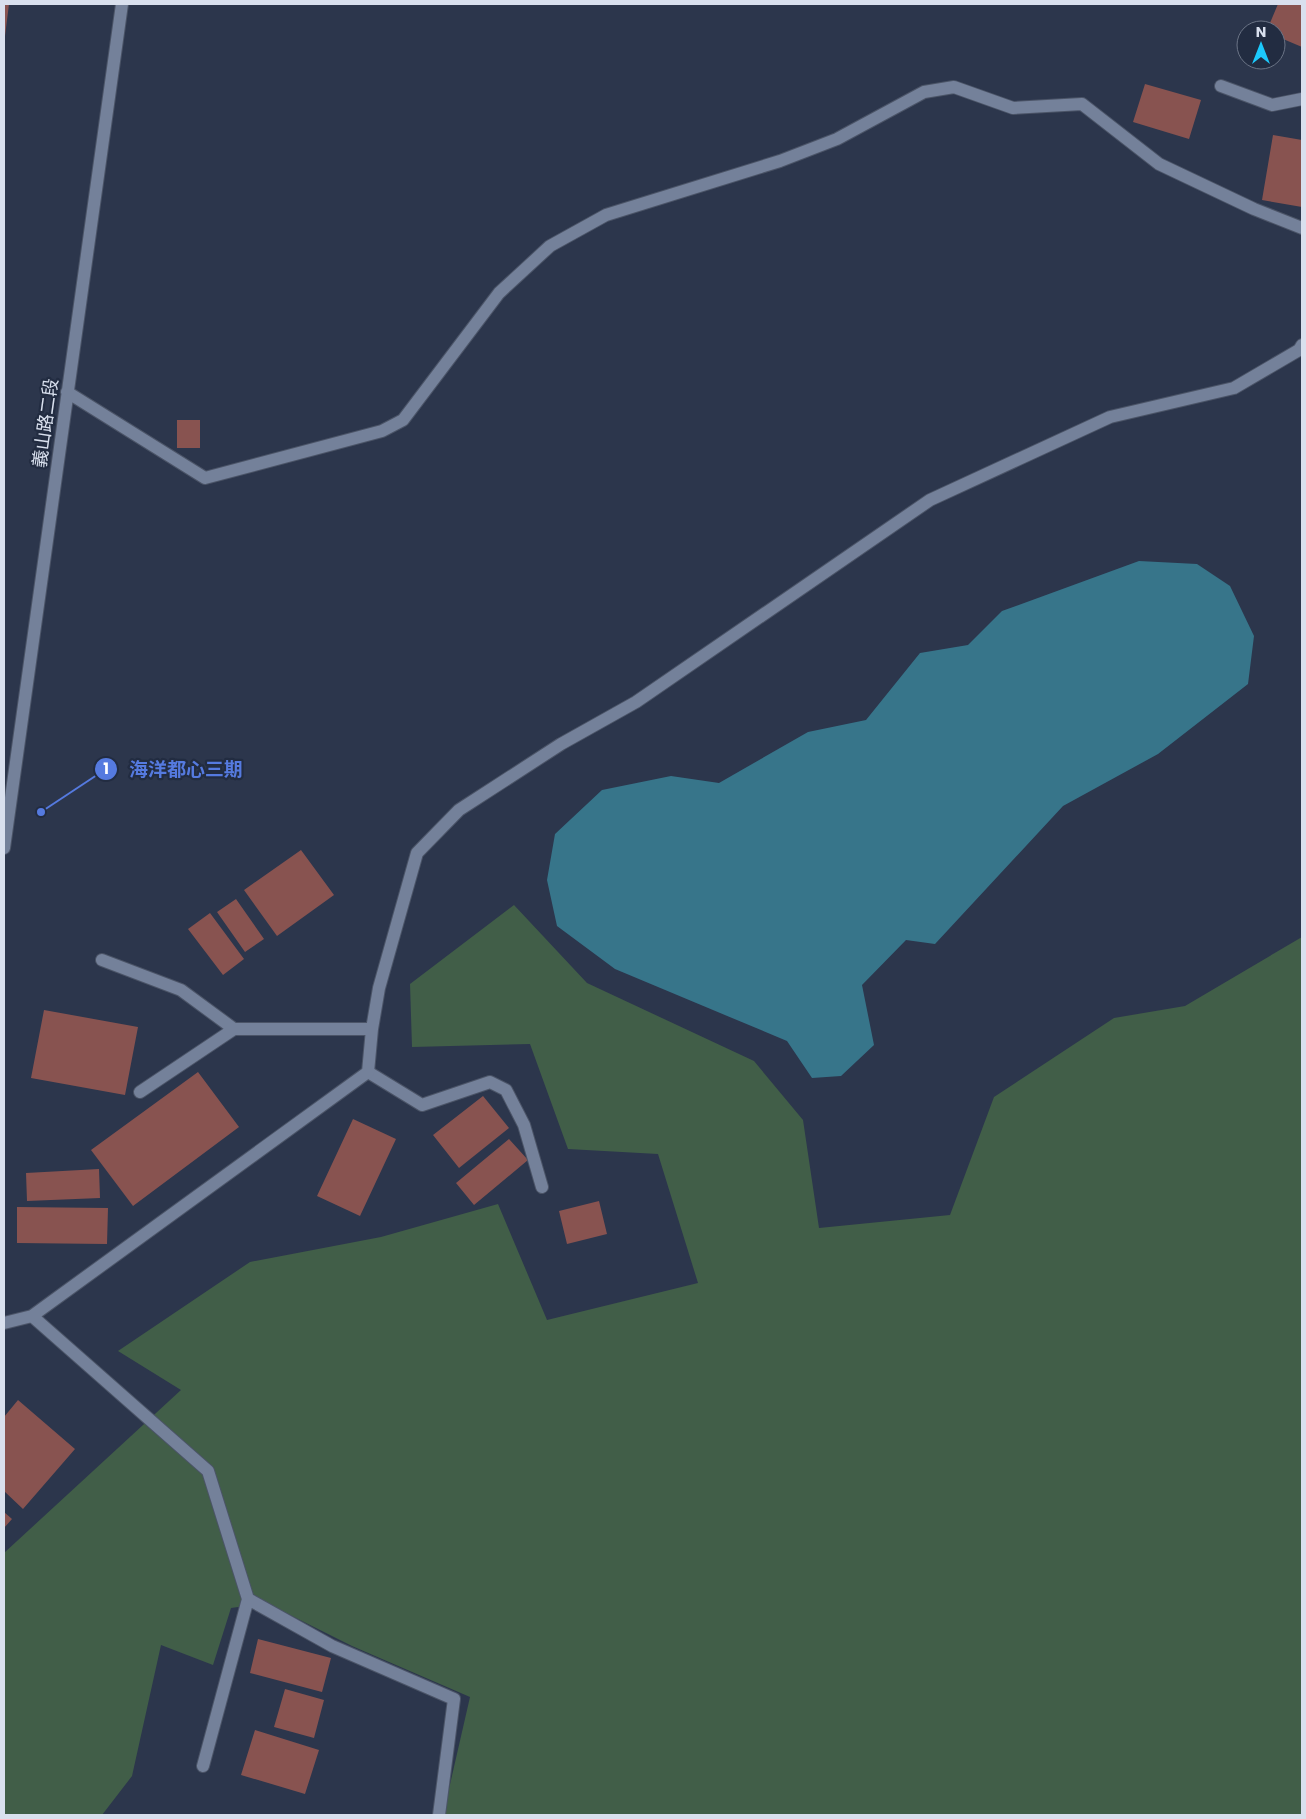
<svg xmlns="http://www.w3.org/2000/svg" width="1306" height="1819" font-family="Poppins,'Noto Sans TC',sans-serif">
  <rect width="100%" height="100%" fill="#2c364c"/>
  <path fill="#415e48" d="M514 905 587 983 754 1061 803 1120 819 1228 950 1215 994 1097 1114 1018 1185 1006 1302 937V1815H443L470 1697 352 1646 266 1603 231 1608 213 1665 161 1645 132 1776 102 1815H4V1553L181 1390 118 1351 250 1262 381 1237 498 1204 547 1320 698 1283 658 1154 568 1149 530 1044 412 1047 410 984Z"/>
  <path fill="#37758a" d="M1139 561 1197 564 1230 586 1254 636 1248 684 1158 754 1063 806 935 944 906 940 862 985 874 1045 841 1076 812 1078 787 1041 615 969 557 926 547 880 555 834 602 790 671 776 719 783 808 732 866 720 920 653 968 645 1002 611Z"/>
  <path fill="#885350" d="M4 4H9L5 36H4Z
    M1278 4H1302V47L1276 36V30H1267Z
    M1145 84 1201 100 1189 139 1133 122Z
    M1273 135 1302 140V207L1262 200Z
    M177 420H200V448H177Z
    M301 850 334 895 277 936 244 890Z
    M236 899 264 939 245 952 217 912Z
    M210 913 244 959 223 975 188 929Z
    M44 1010 138 1027 125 1095 31 1078Z
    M198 1072 239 1127 133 1206 91 1150Z
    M483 1096 509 1128 459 1168 433 1135Z
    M353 1119 396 1139 360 1216 317 1196Z
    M509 1139 528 1160 474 1205 456 1183Z
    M99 1169 100 1198 27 1201 26 1173Z
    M599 1201 607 1234 567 1244 559 1211Z
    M17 1207 108 1208 107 1244 17 1243Z
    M18 1400 75 1449 23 1509 4 1491V1417Z
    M4 1512 12 1519 4 1528Z
    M258 1639 331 1658 322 1692 250 1673Z
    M285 1689 324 1700 314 1738 274 1727Z
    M255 1730 319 1750 305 1794 241 1775Z"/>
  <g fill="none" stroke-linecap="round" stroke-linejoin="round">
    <defs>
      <path id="lane" d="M368 1072 422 1105 490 1082 506 1090 524 1125 542 1187"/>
      <path id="street" d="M1221 86 1272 105 1302 99
        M67 392 205 478 382 431 403 420 499 293 550 246 606 215 780 161 837 139 924 92 954 87 1013 108 1082 104 1159 164 1254 209 1302 228
        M4 848 122 4
        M102 960 181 990 234 1029H372
        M140 1092 234 1029
        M32 1316 208 1471 248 1599 203 1766
        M4 1323 32 1316 368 1072 372 1029 379 988 417 853 459 810 561 744 636 702 930 500 1110 417 1234 388 1299 350 1302 345
        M248 1599 332 1646 454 1699 439 1815"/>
    </defs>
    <use href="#lane" stroke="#4b5467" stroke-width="14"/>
    <use href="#street" stroke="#4b5467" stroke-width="14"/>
    <use href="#lane" stroke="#74819a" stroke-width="12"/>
    <use href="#street" stroke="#74819a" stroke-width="12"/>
  </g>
  <g text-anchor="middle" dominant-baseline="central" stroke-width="4.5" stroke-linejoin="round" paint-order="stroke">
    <g font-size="18" fill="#d9e0ee" stroke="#222c41">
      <text transform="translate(45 423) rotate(-82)">義山路二段</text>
    </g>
  </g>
  <path fill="none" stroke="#557adf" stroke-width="2" d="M41 812L106 769"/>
  <g fill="#557adf" stroke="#222c41" stroke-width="2">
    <circle cx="41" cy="812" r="5"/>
    <circle cx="106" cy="769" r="12"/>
  </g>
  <g font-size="15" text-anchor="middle" font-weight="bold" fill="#fff">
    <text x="106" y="774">1</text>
  </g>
  <g font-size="19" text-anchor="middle" font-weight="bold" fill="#557adf" stroke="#222c41" stroke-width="4.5" stroke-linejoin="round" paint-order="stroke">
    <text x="186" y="776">海洋都心三期</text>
  </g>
  <rect width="1306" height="1819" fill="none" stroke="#d9e0ee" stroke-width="10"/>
  <g transform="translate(1261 45)"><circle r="24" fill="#222c41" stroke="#6b7486"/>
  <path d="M0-4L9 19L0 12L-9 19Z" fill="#1cc9fc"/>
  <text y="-8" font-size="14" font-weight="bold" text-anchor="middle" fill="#d9e0ee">N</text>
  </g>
</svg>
